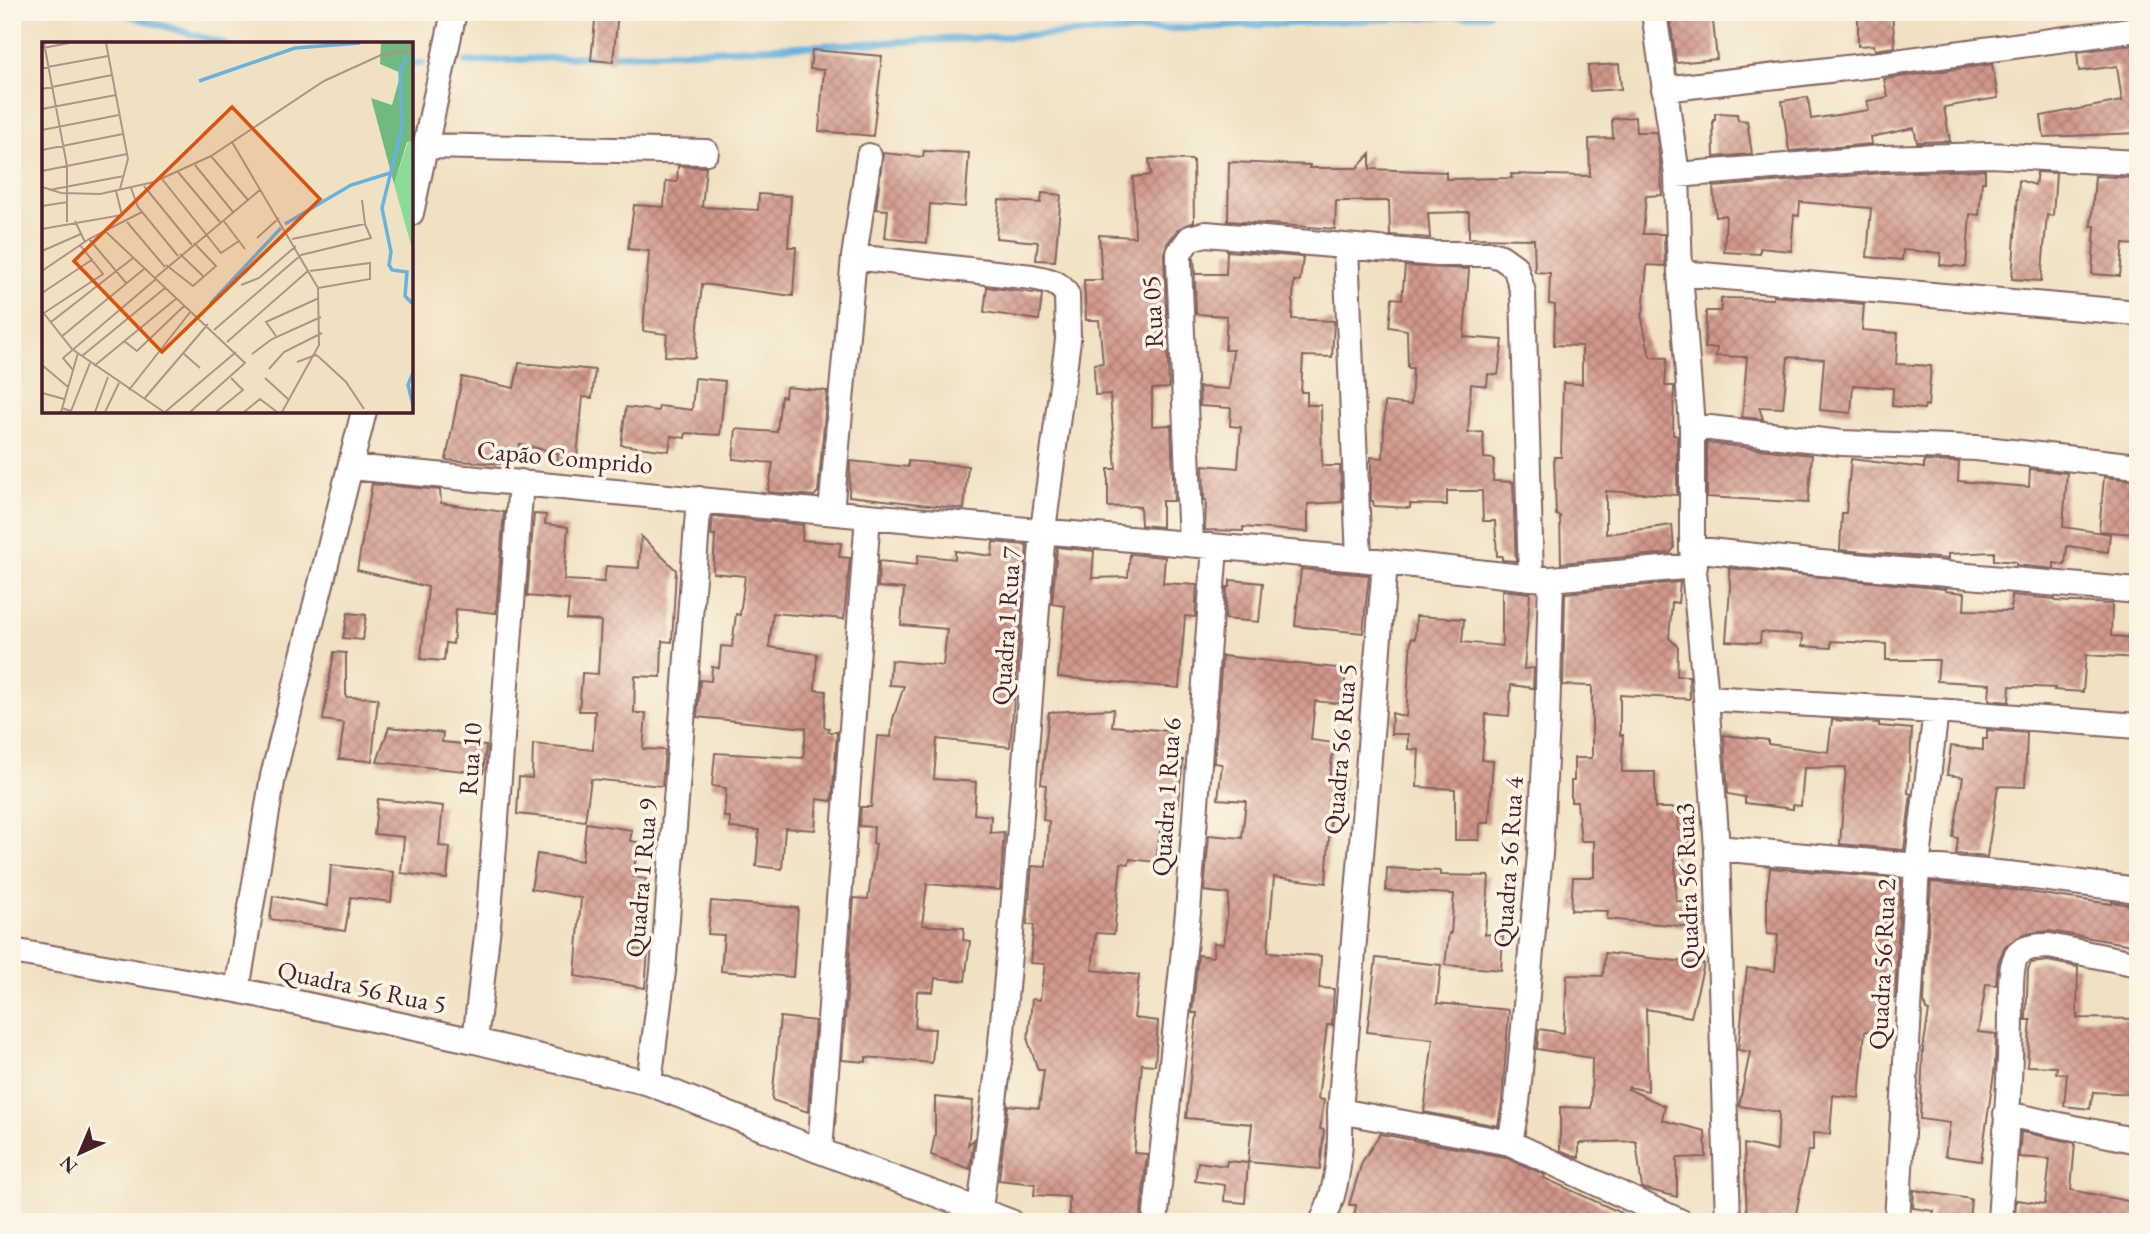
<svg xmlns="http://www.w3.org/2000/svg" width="2150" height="1234" font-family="'EB Garamond',serif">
  <defs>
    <pattern id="building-cross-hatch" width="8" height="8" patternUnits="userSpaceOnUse" patternTransform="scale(1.75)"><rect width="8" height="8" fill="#d1978c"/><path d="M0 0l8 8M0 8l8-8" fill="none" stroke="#ac7b73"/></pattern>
  </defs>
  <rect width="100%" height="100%" fill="#fcf5e5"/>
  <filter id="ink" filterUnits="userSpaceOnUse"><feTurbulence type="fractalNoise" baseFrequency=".0143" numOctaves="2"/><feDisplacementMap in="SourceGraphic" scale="14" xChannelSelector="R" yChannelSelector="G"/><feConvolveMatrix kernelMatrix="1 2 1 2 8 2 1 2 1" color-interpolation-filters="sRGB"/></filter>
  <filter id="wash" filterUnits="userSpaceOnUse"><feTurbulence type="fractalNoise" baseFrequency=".00686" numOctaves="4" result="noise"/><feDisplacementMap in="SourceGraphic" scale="28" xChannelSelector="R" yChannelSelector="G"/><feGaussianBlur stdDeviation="1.57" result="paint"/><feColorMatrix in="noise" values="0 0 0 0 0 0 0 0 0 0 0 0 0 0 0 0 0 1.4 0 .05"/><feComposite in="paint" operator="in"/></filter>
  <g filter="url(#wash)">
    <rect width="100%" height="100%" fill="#f0e1c2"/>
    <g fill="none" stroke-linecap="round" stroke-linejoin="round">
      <path stroke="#66b3df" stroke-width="7" d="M117 12 225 44
        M466 62 1488 14
        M411 64 422 63"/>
    </g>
    <g id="blocks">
      <path fill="url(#building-cross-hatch)" d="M596 12H618L613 62 591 60Z
        M1669 12H1712L1717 59 1676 63Z
        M1858 12H1892L1895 47 1875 50 1874 45 1858 46Z
        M2133 45 2136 56H2138V133L2044 137 2041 116 2122 101 2117 66 2079 71 2077 52Z
        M812 50 882 56 873 136 819 131 824 70 810 69Z
        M1619 64 1621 89 1590 91 1588 66Z
        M1992 64 1998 98 1944 107 1950 141 1917 142 1914 128 1871 137 1872 144 1789 151 1782 101 1808 97 1811 119 1869 110 1867 101 1888 97 1884 79Z
        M1715 113 1737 114 1738 120 1747 121 1752 154 1714 157 1713 120H1715Z
        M1635 117 1636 132H1656L1661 171 1662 195 1646 196 1643 234H1664L1665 266 1647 265 1643 314H1641L1650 357 1667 358 1665 386H1674L1673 435H1677V495L1606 491V534L1672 525 1674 548 1670 553 1561 563 1560 516 1556 515 1554 457H1561L1563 383 1582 384V346L1554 345 1555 305 1549 304 1550 273 1535 272 1534 239 1469 238V212L1428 213 1430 238 1390 235 1389 201H1336L1335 229 1228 221 1229 162 1310 165 1309 168H1357L1370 154V169L1446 172V179L1512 178 1511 174 1590 176 1589 139 1613 138 1612 119Z
        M924 151 969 153 965 207 930 204 927 243 885 238 888 210 876 209 883 153 923 157Z
        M1149 159 1193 160 1194 222 1178 229 1167 244 1164 253 1169 388 1152 389V426L1171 425 1174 501H1162V527L1141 525 1140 506 1108 507V469H1116L1110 394 1095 395 1094 364 1103 363 1099 320H1086L1084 280H1102L1099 235 1135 237 1133 177 1151 175Z
        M678 166 706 167 702 207 758 210 759 194 791 196 788 247H796L793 296 702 284 695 358 665 356 667 334 643 331 649 251 628 249 634 205 664 207 666 181 677 182Z
        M1985 170V182H1982L1979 215 1970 214 1966 267 1940 265 1941 253 1903 250 1902 260 1867 257 1871 208 1800 202 1799 216 1794 215 1791 251 1760 248V254L1724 252 1726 215 1716 217 1713 187 1883 173Z
        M2037 172 2056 173 2053 216 2047 215 2041 281 2012 279 2019 180 2035 185Z
        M2095 176 2138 178V245L2123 244 2120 276 2092 274 2095 226H2091Z
        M1042 193 1061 195 1055 261 1036 260 1038 242 996 238 999 200 1041 203Z
        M1227 251 1303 257 1300 281H1294L1292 319 1334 321 1332 357 1303 356 1301 392H1307V405H1321L1322 466H1340L1342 502 1308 504V532L1243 527V531L1205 530 1206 500H1204L1203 465 1238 468 1241 427 1230 426 1231 408 1200 406 1199 387 1229 389 1233 350H1225L1227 316 1196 314 1194 258 1195 274H1226Z
        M1405 266 1469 269 1464 337 1503 340 1498 375 1488 374 1487 386 1471 384 1468 433 1483 432 1484 458 1494 459 1493 481 1513 482 1516 561 1502 560V556H1497L1495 521H1483L1482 491H1447V505L1410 504V508L1374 506 1373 501H1371V457L1383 458 1385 402 1411 405 1413 368H1408L1407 330 1389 327 1392 298 1402 299Z
        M987 287 1042 294 1039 320 984 312Z
        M1773 296 1864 304 1862 330 1898 333 1896 364 1931 366 1928 406 1925 405 1924 409 1892 406 1893 388 1853 385 1851 413 1820 410 1824 359 1788 357 1783 408 1759 407 1763 419 1742 417 1747 357 1716 356 1717 348H1705L1706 311H1721V298L1773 299Z
        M519 363 595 370 592 398 583 397 576 466 557 464 558 453 520 444 518 455 502 452 500 464 446 460 462 377 514 388Z
        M695 378 725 381 720 435 686 433 685 438 671 436 669 451 621 445 626 407 658 411 659 406 692 410Z
        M786 387 827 391 818 492 814 496 768 492 773 463 733 459 736 429 777 432 781 396 785 397Z
        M1707 443 1812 455 1808 503 1707 497Z
        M1851 459 1924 468V461L1959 462 1958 481 2029 487 2030 469 2067 473 2063 527 2110 534 2108 552 2067 546 2065 565 2054 563V569L2016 565V562L1994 560V552L1948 554V559L1840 550 1842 513H1846Z
        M850 461 908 467V461L968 466 964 509 849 496Z
        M2104 477 2138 481 2134 534 2099 531Z
        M372 484 440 490 441 503 504 512 496 613 456 609 453 644 446 643 444 661 421 659 428 587 357 570Z
        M534 514 546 515 545 524 568 527 564 580 604 582 606 566 639 568 641 536 676 570 672 642 662 641 661 677 635 676 634 713H646L643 749 665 750 662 786 591 779 585 821 517 814 519 777 532 778 533 744 593 750 595 711H579L581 689 582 673 598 674 601 621 567 619 569 600 527 596Z
        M713 516 803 525 802 540 841 543 839 557 850 558 844 619 773 613 769 647 817 654 815 690 826 691 824 727 829 728 828 732H837L832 801 817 799 815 830 785 828 782 869 756 866 759 830 730 828V817H724L726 788 712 786 715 753 803 758 806 728 697 717 700 680 711 681 712 667 719 668 721 646 732 647 736 614 740 615 745 576 713 573 715 535H711Z
        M993 542 1027 545 1010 747 937 739 934 779 976 782 974 814 991 816 990 833 1004 832 1000 890 927 884 922 925 964 928 963 940 970 941 965 981 935 978 933 992 917 991 915 1028 935 1029 932 1063 866 1057V1062L842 1060 854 898 868 899 876 844 873 843 874 827 859 826 861 807H871L877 736 891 737 893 719 904 686 889 685 891 660 943 666 947 629 901 625 904 589 878 587 879 561 917 565 918 555 955 559V551L992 556Z
        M1057 547 1094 551 1092 578 1128 577 1130 554 1165 557 1163 583 1197 585 1195 617 1185 616 1179 688 1058 677 1065 606 1052 604Z
        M1729 568 1945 589V591L1965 593 1964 610 2011 611V595L2055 599V601L2112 604 2111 636 2138 638V658L2086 655 2083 692 2054 690 2055 688 2010 686 2009 702 1989 700 1990 684 1937 681 1939 660H1886V644L1831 641V648L1802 646 1803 635 1761 632 1760 643 1726 641 1730 588Z
        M1301 569 1369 575 1363 633 1295 626Z
        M1230 580 1263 583 1259 622 1225 619 1227 587H1230Z
        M1680 582 1678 603 1672 602 1669 638 1678 647 1677 676H1689L1690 699 1620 695V735H1623L1622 772H1655V808H1677L1678 830 1684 831V852H1675L1676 901 1701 902V928L1607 919 1608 911 1571 910 1573 877H1594V841H1581L1577 802H1571V781H1574V758H1592V686L1563 685 1565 593Z
        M1502 590 1530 593 1524 669 1534 668 1533 688 1511 685 1509 716 1486 714 1482 760 1493 761 1489 823H1480L1479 840H1455V789L1417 787 1419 750 1408 749V734H1391L1392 713 1406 717 1411 638 1415 639 1416 616 1464 619 1462 642 1502 646Z
        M348 613 366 615 363 640 343 638Z
        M334 652 346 653V697L378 698 372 761 339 759 344 723 323 720Z
        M1222 656 1346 669 1343 704 1315 701 1311 740 1334 743 1330 774 1345 776 1341 811 1331 810 1326 883 1274 877 1268 949V952L1321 956 1319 988 1334 989 1332 1025H1327L1318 1099 1324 1100 1320 1129 1324 1130 1320 1169 1248 1162 1252 1124 1186 1118 1197 1013H1192L1198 955 1213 957 1214 943 1224 944 1229 894 1204 891 1209 835 1242 838 1246 801 1218 799 1222 764 1214 763Z
        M1114 709 1112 726 1170 731 1167 759 1183 760 1174 832 1160 831 1156 862 1130 859 1129 864 1121 863 1114 934 1096 933 1092 970 1139 975 1134 1018 1158 1021 1155 1065 1142 1064 1134 1153 1147 1154 1140 1222H1087L1069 1214V1197L1034 1195 1035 1184 999 1180 1008 1105 1039 1108 1044 1070H1038L1028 1041 1032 999 1040 1000 1045 964 1030 963 1034 925H1027L1032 866 1046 867 1049 821 1043 820 1046 785 1041 784 1049 712Z
        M1832 720 1879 723V726L1912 729 1908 793 1911 794 1904 850 1840 844 1846 767 1804 768 1801 806 1793 805V809L1745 803V797L1728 794 1724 735 1768 740V744L1828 752Z
        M389 727 443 733 442 742 486 746 483 773 377 762Z
        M1987 730 2027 733 2025 787 1998 786 1987 857 1956 854 1958 838 1953 837 1963 777 1947 775 1951 746 1983 750V739H1987Z
        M378 799 443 806 439 846 450 847 447 879 401 873 404 837 374 834Z
        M586 823 632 830 630 841 638 842 633 877 646 879 644 897H640L633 949 648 951 645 988 575 976 581 898 531 889 537 854 582 861Z
        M331 865 394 872 391 902 351 897 345 931 270 919 273 896 328 906Z
        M1387 868 1440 871V875L1489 876 1485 934 1503 936 1501 970 1445 965 1449 933 1451 934 1454 894 1386 891Z
        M1770 868 1901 879 1895 999 1884 998 1883 1033 1865 1031 1859 1098 1833 1095 1830 1134 1813 1133V1151H1808L1795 1219 1792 1218 1791 1222H1762L1747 1218 1744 1144 1777 1151 1779 1112 1739 1106 1750 1052 1738 1050 1747 968 1775 971 1778 935 1767 934V893Z
        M1931 882 2006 889 2112 904V902L2138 906V946L2049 931 2024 934 2005 946 1998 963 1996 985 1986 984 1978 1032 1996 1034 1995 1066 1981 1161 1945 1156 1950 1123 1920 1119 1923 1049 1929 1011 1926 1010 1924 1001Z
        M711 901 798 908 793 977 721 971 724 935 708 934Z
        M1605 953 1704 964 1691 1017 1646 1009 1648 1091 1629 1087 1628 1089 1665 1106 1662 1120 1705 1131 1706 1157 1677 1158V1197L1642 1188 1636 1141 1579 1143V1158L1560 1150V1107L1591 1108 1592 1058 1537 1049 1539 1029 1564 1033 1567 975 1603 976Z
        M1376 958 1441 965 1437 1003 1509 1010 1502 1101 1498 1126 1424 1112 1433 1039 1367 1032Z
        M2048 961 2078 967 2077 1018 2138 1019V1094L2093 1092 2090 1109 2064 1106 2067 1074 2056 1073 2057 1067 2027 1066 2031 1020H2026L2028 969 2031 963Z
        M780 1017 815 1021 808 1112 772 1100Z
        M935 1097 973 1101 968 1145 974 1139 970 1169 931 1155 935 1134Z
        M2021 1132 2075 1143 2071 1190 2138 1203V1222H2015L2016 1200 2045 1204 2050 1159 2019 1157Z
        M1380 1134 1505 1157 1545 1175 1544 1178 1641 1222H1358L1359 1218 1354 1217 1356 1205H1349L1362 1162Z
        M1227 1161 1248 1163 1245 1203 1224 1201 1225 1185 1195 1181 1198 1162 1226 1166Z
        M1914 1190 1971 1199 1969 1222H1931L1934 1211 1913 1208Z"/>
    </g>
  </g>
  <g filter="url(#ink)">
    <use href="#blocks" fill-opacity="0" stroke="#846360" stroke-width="2"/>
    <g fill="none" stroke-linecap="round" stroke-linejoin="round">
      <defs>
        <path id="minor" d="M1654 12 1677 175 1680 273 1692 426V549L1706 698 1717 848 1728 1222
          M1664 89 1881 64 2138 29
          M427 146 706 152
          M1677 175 1882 158 1989 155 2138 163
          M411 213 454 12
          M1346 248 1359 559
          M854 257 1032 277C1046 280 1059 281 1067 295L1068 340 1043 530 1017 866 1000 1054 980 1209
          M1680 273 2138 313
          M1692 426 1842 443 1976 448 2138 466
          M351 467 868 516 1359 559 1531 578 1551 579 1695 566
          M831 512 854 257 869 156
          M1191 544 1179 264V253L1190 238 1206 234 1437 254H1491L1501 257 1515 267 1523 292 1531 578
          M1692 549 1810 562 2138 591
          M1706 698 1936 711 2138 726
          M1717 848 2008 874 2138 890
          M12 951 237 990 475 1041 649 1083 820 1151 1011 1222
          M237 990 273 776 364 411
          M475 1041 488 926 521 482
          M649 1083 663 971 699 499
          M1340 1111 1510 1143 1681 1222
          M2006 1114 2138 1141
          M1510 1143 1517 1103 1540 854 1547 722 1551 579
          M820 1151 868 516
          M1155 1222 1188 912 1215 547
          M1322 1222C1339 1188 1341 1148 1340 1111L1385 563
          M1897 1222 1917 867 1936 711
          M2000 1222C2004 1152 2011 1082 2011 1012 2011 998 2009 964 2018 954 2026 946 2039 946 2049 946L2138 964"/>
      </defs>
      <use href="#minor" stroke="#846360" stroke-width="28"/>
      <use href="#minor" stroke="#fff" stroke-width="24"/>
    </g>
  </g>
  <g text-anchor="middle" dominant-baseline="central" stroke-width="7" stroke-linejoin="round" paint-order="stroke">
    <g font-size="26" fill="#4a1f2b" stroke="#fcf5e5">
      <text transform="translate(1152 312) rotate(-93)">Rua 05</text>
      <text transform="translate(565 457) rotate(5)">Capão Comprido</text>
      <text transform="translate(1006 626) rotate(-86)">Quadra 1 Rua 7</text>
      <text transform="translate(1340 749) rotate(-85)">Quadra 56 Rua 5</text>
      <text transform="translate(470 759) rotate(-86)">Rua 10</text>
      <text transform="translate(1166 797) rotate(-86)">Quadra 1 Rua 6</text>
      <text transform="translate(1508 862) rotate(-86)">Quadra 56 Rua 4</text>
      <text transform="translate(641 878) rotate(-85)">Quadra 1 Rua 9</text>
      <text transform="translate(1687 886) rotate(-92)">Quadra 56 Rua3</text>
      <text transform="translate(1882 964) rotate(-87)">Quadra 56 Rua 2</text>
      <text transform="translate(362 987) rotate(12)">Quadra 56 Rua 5</text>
    </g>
  </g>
  <g transform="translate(42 42)">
    <rect width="371" height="371" fill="#f0e1c2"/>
    <path d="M371 99V210L352 142 366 100Z" fill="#8bda98"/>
    <path d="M339 1H371V99L365 100 352 142 329 56 350 63 359 31 338 22Z" fill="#70ba80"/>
    <path fill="none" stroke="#66b3df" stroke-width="3.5" d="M365 14 358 29 360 85 340 166 349 210 347 223 350 228 365 230 363 254 371 262M157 39 253 6 318 1M243 182 309 143 348 131M168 262 239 186M371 331 366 343 371 363"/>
    <path fill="none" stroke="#ae9386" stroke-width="2" d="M2 1 25 124V180M64 1 86 117 78 147M1 6 27 1M0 26 66 14M0 47 70 33M0 67 74 53M0 88 77 73M190 100 276 246 277 303 240 370M0 108 81 92M169 114 206 158M153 123 191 170M0 129 85 112M136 130 178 180M120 137 179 211 197 199M102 144 150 203M0 145 19 151 58 152 112 140 169 114 282 39 339 13 371 8M89 146 96 165 136 214M7 148 82 134M320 158 323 182M0 164 26 160M181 178 203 207M33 179 43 200M85 180 123 225M0 187 80 173 74 149M62 188 203 321 148 370M215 196 237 176M47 197 85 242M0 209 39 192M138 212 161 234M124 223 151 244 174 224 152 201M0 229 47 197 100 170M268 229 328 221V237L276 246M113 236 219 147M199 243 217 236 254 204M0 251 51 217M0 269 30 307 122 370M2 271 61 232 38 203M9 280 91 216M172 288 259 213 329 196 323 182 250 197M234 294 224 280 277 256M19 295 102 227M82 299 95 309 142 264M185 300 267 228M142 312 158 326M210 312 230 297 279 275M40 314 123 246M255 320 274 313 278 316 304 340 322 367M0 323 26 345M52 324 135 256M227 327 242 310 280 291M31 328 21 316 114 237M223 336 246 357M87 348 149 269M0 351 22 357M102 357 166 282M20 366 29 369 48 321M19 370 36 311M53 370 66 335M63 370 77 341M123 370 194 310M174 370 201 348 189 336M202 370 218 357 235 370"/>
    <path fill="#d8530f" fill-opacity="0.15" stroke="#d8530f" stroke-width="3.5" d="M190 65 278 157 120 310 32 219Z"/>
    <rect width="371" height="371" fill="none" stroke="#4a1f2b" stroke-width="3.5"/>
  </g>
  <rect width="2150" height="1234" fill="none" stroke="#fcf5e5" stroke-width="42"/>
  <g transform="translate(80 1153) rotate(224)" stroke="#fcf5e5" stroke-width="5" paint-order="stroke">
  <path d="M0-5L12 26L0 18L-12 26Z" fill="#4a1f2b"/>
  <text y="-10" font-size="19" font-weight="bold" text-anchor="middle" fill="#4a1f2b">N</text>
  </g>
</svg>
